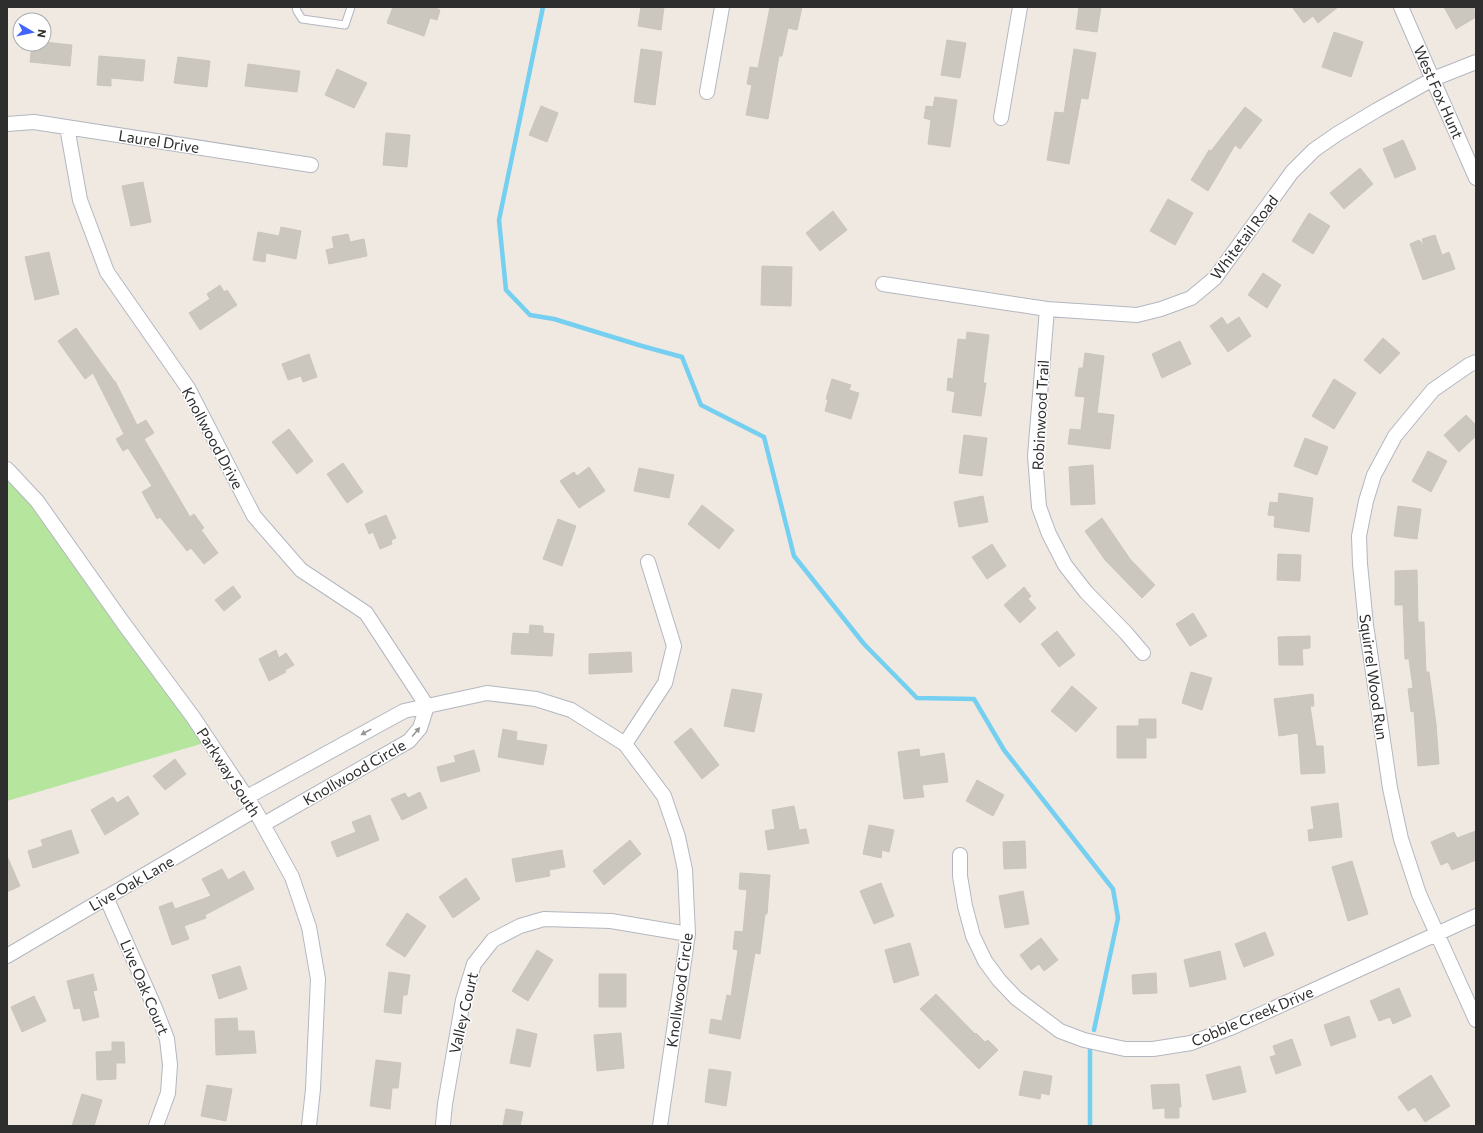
<svg xmlns="http://www.w3.org/2000/svg" width="1483" height="1133" font-family="Commissioner,sans-serif">
  <rect width="100%" height="100%" fill="#efe9e1"/>
  <path fill="#b6e59e" d="M7 464 44 497 103 596 204 743 7 801Z"/>
  <g fill="none" stroke-linecap="round" stroke-linejoin="round">
    <path stroke="#75cff0" stroke-width="4.5" d="M543 7 499 220 506 290 530 315 554 319 642 346 682 357 701 405 764 437 794 556 864 644 917 698 974 699 1004 750 1113 889 1118 918 1094 1030
      M1090 1050V1126"/>
  </g>
  <path fill="#cbc7bf" stroke="#cbc5ba" d="M393 7H434L440 10 437 20 430 18 424 36 387 23Z
    M641 7H664L661 30 638 26Z
    M770 7H802L797 30 788 28 782 56H779L768 119 746 115 752 85 747 84 750 67 758 68Z
    M1079 7H1101L1097 32 1076 29Z
    M1292 7H1338L1318 23 1313 16 1304 23Z
    M1444 7H1473L1476 12V17L1456 29Z
    M1334 32 1363 42 1351 77 1322 67Z
    M947 40 966 43 960 78 941 75Z
    M44 42 72 45 70 66 30 62 32 44H44Z
    M641 49 662 52 655 105 634 102Z
    M1074 49 1096 53 1088 99 1081 98 1069 164 1047 160 1055 112 1064 113Z
    M99 56 145 60 143 81 111 78V86L97 85Z
    M178 57 210 61 207 87 174 83Z
    M248 64 300 71 297 92 245 86Z
    M337 69 367 83 354 108 325 95Z
    M935 97 957 100 950 147 928 144 931 120 924 118 926 106 933 107Z
    M541 106 558 113 547 142 529 135Z
    M1245 107 1262 120 1240 149 1235 145 1208 191 1191 180 1209 150 1211 151Z
    M386 133 410 135 407 167 383 165Z
    M1403 140 1416 169 1395 178 1383 149Z
    M1360 168 1373 184 1344 209 1330 193Z
    M143 182 151 222 131 226 122 186Z
    M1168 199 1193 213 1175 245 1150 231Z
    M833 211 847 230 820 251 806 233Z
    M1309 213 1330 226 1313 254 1292 241Z
    M281 227 301 231 296 259 266 253 265 262 253 260 258 232 279 236Z
    M348 234 350 242 364 239 367 256 329 264 326 250 334 248 332 237Z
    M1435 235 1442 255 1449 252 1455 269 1423 280 1410 244 1419 240 1424 246 1422 239Z
    M49 252 59 294 35 300 25 257Z
    M762 266 792 267 791 306 761 305Z
    M1263 273 1281 285 1267 308 1248 295Z
    M220 285 224 292 227 290 237 305 200 330 189 313 210 299 207 294Z
    M1222 317 1227 325 1239 317 1251 336 1228 352 1210 326Z
    M76 328 115 382V381L137 425 146 420 154 433 144 439 190 517 194 514 204 528 201 530 218 553 204 564 191 548 187 551 160 517 157 519 142 492 152 486 128 448 123 451 116 439 124 434 93 373 85 379 58 341Z
    M967 332 989 335 983 383H986L981 416 952 412 955 392 947 390 948 378 953 379 958 339 966 340Z
    M1383 338 1400 353 1380 374 1364 360Z
    M1180 341 1191 364 1162 378 1152 354Z
    M1085 353 1104 356 1097 413 1114 415 1110 449 1068 444 1070 429 1081 430 1085 397 1075 396 1079 368H1083Z
    M309 354 317 377 303 382 301 376 288 380 282 364Z
    M832 379 851 385 849 390 859 393 851 419 825 411 828 400 826 399Z
    M1334 379 1356 393 1334 429 1312 416Z
    M1466 415 1476 425V436L1459 452 1444 435Z
    M289 429 313 461 297 474 272 442Z
    M964 435 987 438 982 476 959 473Z
    M1305 438 1328 447 1317 475 1294 466Z
    M1428 451 1447 461 1431 492 1412 481Z
    M343 463 363 492 347 503 327 474Z
    M1093 465 1095 504 1071 505 1069 467Z
    M589 467 605 491 579 508 560 481 574 472 577 476Z
    M639 468 674 475 669 498 634 491Z
    M1279 493 1313 498 1309 532 1274 527 1275 516 1268 515 1270 502 1278 503Z
    M983 496 988 522 959 527 954 502Z
    M702 505 734 530 719 549 688 524Z
    M1398 506 1421 509 1417 539 1394 536Z
    M386 515 396 538 391 540 392 544 380 549 373 532 369 534 365 524Z
    M1102 518 1130 559 1155 585 1142 598 1105 560 1085 531Z
    M558 519 576 526 562 566 543 559Z
    M992 544 1006 566 987 579 972 557Z
    M1278 554 1301 555 1300 581 1277 580Z
    M1417 570 1418 622H1424L1426 672H1429L1436 724 1439 764 1418 766 1414 711 1411 712 1408 689 1413 688 1409 659H1405L1403 605H1395V571Z
    M233 586 241 597 224 611 215 600Z
    M1024 587 1031 596 1028 599 1036 608 1020 623 1004 605Z
    M1193 613 1207 636 1190 646 1176 624Z
    M530 625 543 626V633L554 634 552 656 511 654 513 633 529 634Z
    M1057 631 1075 655 1059 667 1041 644Z
    M1310 636V648L1302 649 1303 665H1279L1278 637Z
    M276 650 279 658 286 653 294 665 285 670 286 672 269 681 259 659Z
    M631 652 632 672 589 674V654Z
    M1191 672 1212 678 1202 710 1182 703Z
    M1072 686 1097 708 1076 732 1051 711Z
    M732 689 762 694 754 732 724 726Z
    M1313 694 1314 706H1310L1316 746H1323L1325 773 1301 774 1298 733 1279 736 1274 699Z
    M1139 719H1156V738H1146V758H1117V726H1139Z
    M691 728 719 765 702 779 674 742Z
    M503 729 517 732 516 740 547 745 543 765 498 757Z
    M919 749 920 757 944 753 948 782 922 785 924 797 904 799 898 752Z
    M474 750 480 771 441 782 437 767 456 762 454 756Z
    M175 759 186 774 165 790 153 776Z
    M977 780 1004 795 993 816 966 801Z
    M420 792 427 808 402 820 391 799 405 793 408 798Z
    M128 796 139 814 105 835 91 810 113 797 117 803Z
    M1338 803 1342 837 1309 841 1308 830 1314 829 1311 807Z
    M794 806 799 830 806 829 809 843 768 850 765 831 775 829 772 810Z
    M370 815 379 840 337 857 331 842 356 832 352 822Z
    M869 825 894 830 889 852 882 850 881 858 863 854Z
    M71 830 79 853 33 868 28 851 43 846 41 840Z
    M1476 831V860L1452 870 1448 862 1441 865 1431 842 1454 832 1457 838Z
    M630 840 641 854 604 885 593 871Z
    M1025 841 1026 868 1004 869 1003 842Z
    M562 850 565 867 549 870 550 876 516 882 512 859Z
    M7 856 20 886 7 892Z
    M1352 861 1368 914 1348 921 1332 867Z
    M222 869 228 880 244 871 254 889 205 915 206 918 184 926 189 939 172 945 159 907 172 902 175 909 211 896 202 879Z
    M740 873 770 875 767 914H765L760 954 755 953 740 1039 709 1033 711 1019 722 1021 727 995 731 996 738 950 733 949 735 931 743 932 747 890 739 889Z
    M466 878 480 899 453 918 439 897Z
    M881 883 894 916 874 924 860 891Z
    M1023 891 1029 924 1005 928 999 896Z
    M407 913 426 926 405 957 386 945Z
    M1265 932 1274 955 1244 967 1235 944Z
    M1041 938 1058 960 1044 971 1039 964 1031 970 1020 955Z
    M910 943 919 975 894 983 885 950Z
    M537 950 553 960 528 1001 512 991Z
    M1220 951 1226 979 1190 987 1184 960Z
    M240 966 247 989 219 999 212 975Z
    M389 972 410 975 407 995H403L401 1014 384 1012Z
    M1156 973 1157 993 1133 994 1132 975Z
    M93 974 97 990 93 991 99 1017 83 1021 80 1008 74 1009 67 981Z
    M599 974H626V1007H599Z
    M1399 988 1411 1016 1393 1024 1390 1017 1379 1021 1370 1001Z
    M936 994 975 1034 976 1033 985 1042 988 1040 998 1050 979 1069 920 1009Z
    M34 996 46 1021 22 1032 11 1007Z
    M1349 1016 1356 1037 1331 1046 1324 1025Z
    M237 1018 238 1031H254L256 1053 216 1055 215 1019Z
    M517 1029 537 1034 530 1067 510 1063Z
    M621 1033 624 1068 597 1071 594 1035Z
    M1292 1039 1301 1065 1276 1074 1270 1057 1276 1055 1273 1046Z
    M112 1042H124L125 1063H116V1079L97 1080 96 1052 112 1051Z
    M376 1060 401 1063 398 1088H392L390 1109 370 1106Z
    M1240 1066 1246 1092 1213 1100 1206 1075Z
    M709 1069 731 1072 726 1106 705 1102Z
    M1024 1071 1052 1076 1049 1095 1041 1093 1040 1099 1019 1095Z
    M1431 1075 1450 1106 1425 1122 1415 1107 1408 1111 1398 1097Z
    M1179 1084 1181 1107H1179V1118H1165V1108L1153 1109 1151 1085Z
    M207 1085 232 1089 226 1121 201 1116Z
    M82 1094 102 1100 94 1126H72Z
    M506 1109 523 1112 520 1126H503Z"/>
  <g fill="none" stroke-linecap="round" stroke-linejoin="round">
    <defs>
      <path id="service" d="M296 7 297 11 302 19 345 25 351 7"/>
      <path id="minor" d="M1401 7 1476 178
        M707 92 722 7
        M1001 118 1020 7
        M7 124 34 122 311 165
        M67 127 80 200 107 272 188 388 254 516 301 570 366 613 427 706
        M883 284 1047 309 1137 315 1161 309 1191 298 1215 278 1292 172 1314 150 1337 134 1377 110 1433 79 1476 62
        M1047 309 1035 456 1039 507 1049 534 1065 565 1086 592 1126 633 1143 653
        M1476 362 1469 365 1433 390 1395 436 1374 475 1366 501 1359 536 1360 564 1366 625 1390 788 1401 839 1419 894 1476 1020
        M7 469 37 501 124 624 193 717 255 810 292 877 309 927 318 979 313 1089 309 1126
        M625 744 665 683 674 646 648 562
        M247 797 404 711 487 693 536 699 571 710 625 744 664 796 678 837 685 870 688 934 660 1126
        M264 824 409 741 420 728 427 706
        M960 855V876L965 906 973 936 985 961 999 980 1016 998 1060 1031 1084 1040 1125 1049H1153L1191 1043 1233 1027 1476 916
        M106 897 155 1008 167 1039 170 1065 168 1093 156 1126
        M7 956 255 810
        M443 1124 445 1104 463 1000 474 964 493 940 520 926 544 919 611 921 688 934"/>
    </defs>
    <use href="#service" stroke="#b4b7c1" stroke-width="9"/>
    <use href="#minor" stroke="#b4b7c1" stroke-width="16"/>
    <use href="#service" stroke="#fff" stroke-width="7"/>
    <use href="#minor" stroke="#fff" stroke-width="14"/>
  </g>
  <defs><path id="oneway-solid" d="M-6-.8H1V-3.2L6.5 0L1 3.2V.8H-6Z"/></defs>
  <g fill="#969696">
    <use href="#oneway-solid" transform="translate(366 732) rotate(151)"/>
    <use href="#oneway-solid" transform="translate(416 732) rotate(-50)"/>
  </g>
  <g text-anchor="middle" dominant-baseline="central" stroke-width="3" stroke-linejoin="round" paint-order="stroke">
    <g font-size="15" fill="#2e2e2e" stroke="#fff">
      <text transform="translate(1439 92) rotate(66)">West Fox Hunt</text>
      <text transform="translate(159 141) rotate(9)">Laurel Drive</text>
      <text transform="translate(1244 237) rotate(-53)">Whitetail Road</text>
      <text transform="translate(1040 415) rotate(-87)">Robinwood Trail</text>
      <text transform="translate(213 438) rotate(62)">Knollwood Drive</text>
      <text transform="translate(1374 677) rotate(82)">Squirrel Wood Run</text>
      <text transform="translate(229 772) rotate(57)">Parkway South</text>
      <text transform="translate(354 772) rotate(-30)">Knollwood Circle</text>
      <text transform="translate(131 883) rotate(-30)">Live Oak Lane</text>
      <text transform="translate(145 987) rotate(67)">Live Oak Court</text>
      <text transform="translate(679 990) rotate(-82)">Knollwood Circle</text>
      <text transform="translate(463 1013) rotate(-77)">Valley Court</text>
      <text transform="translate(1252 1016) rotate(-23)">Cobble Creek Drive</text>
    </g>
  </g>
  <rect width="1483" height="1133" fill="none" stroke="#2e2e2e" stroke-width="16"/>
  <g transform="translate(32 32) rotate(99)"><circle r="19" fill="#ffffff" stroke="#ababab"/>
  <path d="M0-3L7 15L0 10L-7 15Z" fill="#4264fb"/>
  <text y="-6" font-size="11" font-weight="bold" text-anchor="middle" fill="#2e2e2e">N</text>
  </g>
</svg>
